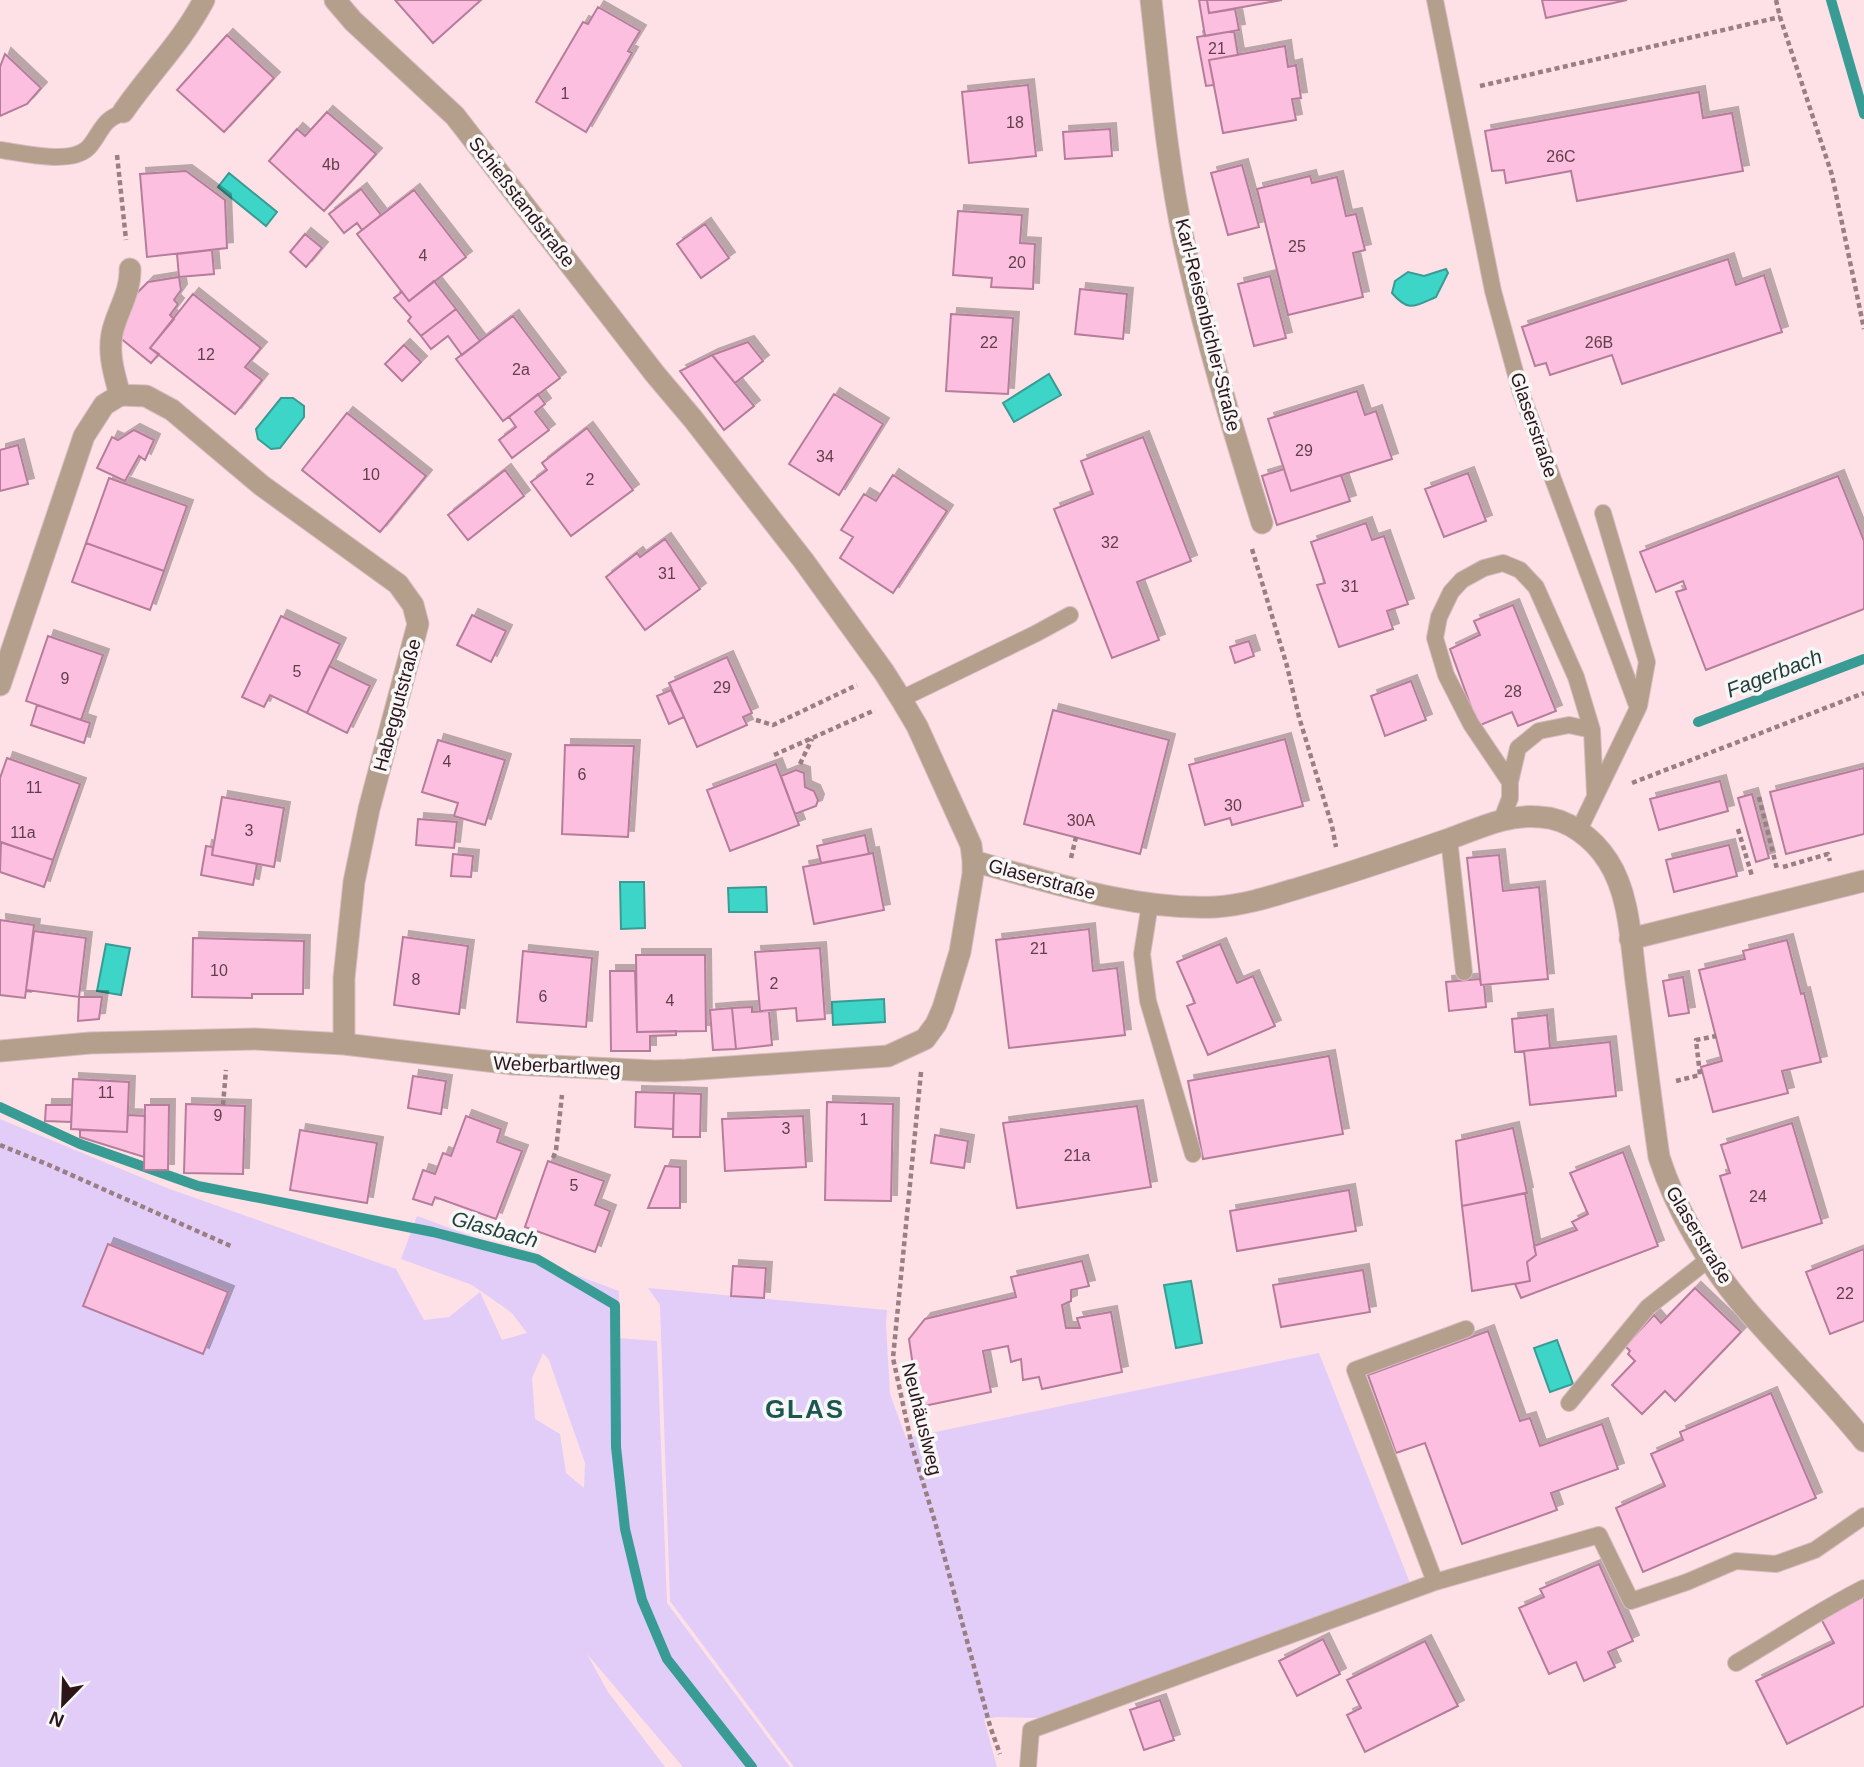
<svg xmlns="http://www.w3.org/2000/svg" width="1864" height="1767" font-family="Helvetica,sans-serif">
  <defs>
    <filter id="shadow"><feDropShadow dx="6" dy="-6" stdDeviation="0" flood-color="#0004"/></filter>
  </defs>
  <rect width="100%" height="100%" fill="#fee1e6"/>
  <path fill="#e1cdf8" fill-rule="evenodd" d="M0 1119 167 1188 396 1269 424 1320 449 1317 480 1292 502 1340 527 1333 512 1313 472 1285 401 1259 417 1216 619 1291 618 1338 657 1341 667 1603 790 1767H683L587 1654 608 1692 665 1767H0ZM543 1353 549 1360 585 1463 584 1488 566 1473 560 1434 535 1419 532 1378Z
    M648 1288 887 1310 886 1325 890 1394 906 1438 1319 1353 1410 1583 1046 1718 997 1717 984 1719 997 1767H794L670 1601 660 1305Z"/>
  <path fill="#3dd5c8" stroke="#389b94" stroke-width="2" d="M229 173 277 212 266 226 218 187Z
    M1446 269 1448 273 1436 297C1415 306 1409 313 1392 293L1395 281 1408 272 1424 276Z
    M1049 374 1061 395 1014 422 1003 403Z
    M281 398H293L304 406V417L280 448 271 449 258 439 256 429Z
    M620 882H644L645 928 621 929Z
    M766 887 767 912H729L728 888Z
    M106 944 130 948 121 995 97 991Z
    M884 999 885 1022 833 1025 832 1002Z
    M1191 1281 1202 1343 1176 1348 1164 1285Z
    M1557 1340 1573 1384 1550 1392 1534 1348Z"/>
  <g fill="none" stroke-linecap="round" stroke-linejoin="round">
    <path stroke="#389b94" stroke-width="10" d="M1831 0 1864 114
      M1698 722 1864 659
      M0 1107 80 1144 198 1186 433 1232 537 1259 615 1305 616 1447 625 1529 642 1600 667 1659 752 1767"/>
  </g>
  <path fill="#fdbfdf" stroke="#b67d9b" stroke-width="2" filter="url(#shadow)" d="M395 0H481L433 43Z
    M1199 0H1207L1209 13 1235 9 1239 30 1205 36Z
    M1207 0H1282L1209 13Z
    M1542 0H1627L1546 18Z
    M598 7 640 31 628 51 632 53 586 132 536 102 583 22 588 24Z
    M1234 31 1238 55 1209 60 1214 85 1206 86 1197 37Z
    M227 35 274 78 224 132 177 90Z
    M1285 46 1288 67 1296 65 1301 98 1292 99 1296 120 1223 133 1209 60Z
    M5 54 41 88 27 104 0 116V67Z
    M1028 85 1036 156 969 163 962 92Z
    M1699 92 1703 118 1732 113 1743 171 1577 201 1571 171 1506 183 1504 170 1492 171 1485 131Z
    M327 112 376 154 324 211 269 161 297 129 305 136Z
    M1110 129 1112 156 1065 159 1063 132Z
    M1242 165 1259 227 1228 235 1211 173Z
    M186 171 225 200 227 248 147 257 140 174Z
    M1310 176 1312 183 1337 177 1346 216 1356 214 1365 250 1353 253 1363 297 1288 315 1257 189Z
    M361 189 381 215 362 230 357 223 344 233 329 214Z
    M414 190 466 257 409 301 357 234Z
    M958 211 1022 215 1020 243 1035 244 1033 289 991 287 992 278 953 275Z
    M705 224 729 258 701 278 677 244Z
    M305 234 322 248 306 267 290 252Z
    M212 250 214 274 179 277 177 254Z
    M1728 259 1736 285 1764 275 1782 332 1622 384 1612 355 1550 375 1546 363 1535 366 1522 327Z
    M1270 276 1286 338 1254 346 1238 284Z
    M179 277 181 290 174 300 178 304 170 315 174 319 150 348 159 354 151 363 119 337 132 298 148 282Z
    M434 281 456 309 421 336 408 321 411 317 394 298 402 292 409 301Z
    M1080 289 1127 294 1123 339 1075 334Z
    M193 294 261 348 245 367 262 380 235 414 150 348Z
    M456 309 480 341 462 355 448 336 431 349 421 336Z
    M951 314 1013 318 1008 394 946 391Z
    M513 316 560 378 503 421 456 359Z
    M748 342 763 361 735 383 712 355Z
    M404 345 421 362 402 381 385 364Z
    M712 355 754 406 724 430 680 371Z
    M1357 391 1365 415 1376 411 1392 459 1291 491 1268 419Z
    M538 394 545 404 535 412 549 430 512 458 499 440 516 427 509 417Z
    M834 394 883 424 839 495 789 464Z
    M347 413 426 476 380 532 302 470Z
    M587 428 633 490 571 536 531 482 547 470 542 463Z
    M134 430 154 440 145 460 139 456 125 481 97 468 112 437 118 440Z
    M1143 437 1191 561 1137 582 1159 640 1112 658 1054 509 1093 494 1081 461Z
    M18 445 28 484 0 491V450Z
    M1284 469 1291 491 1341 475 1350 501 1277 525 1262 476Z
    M505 470 524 496 468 540 448 515Z
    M1468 473 1486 521 1444 537 1425 489Z
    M893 475 947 511 893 593 840 558 853 537 841 530 864 494 876 501Z
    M1838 476 1864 541V609L1706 670 1676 592 1686 589 1683 581 1656 592 1640 552Z
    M109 478 187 506 164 571 86 543Z
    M1366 523 1372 540 1384 536 1408 604 1387 611 1393 629 1339 647 1317 585 1325 583 1311 542Z
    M665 539 700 589 645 630 606 577 637 553 640 557Z
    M86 543 164 571 150 610 72 582Z
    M1513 605 1556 711 1518 726 1512 712 1478 726 1450 649 1480 635 1474 621Z
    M472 615 506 631 491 662 457 645Z
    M281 616 340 644 307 713 270 695 264 707 242 697Z
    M48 636 103 655 81 720 26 701Z
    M1249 641 1254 656 1235 663 1230 647Z
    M727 657 752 713 743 717 747 725 697 747 669 683Z
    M329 666 370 686 347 733 307 713Z
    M1411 681 1426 720 1385 736 1371 696Z
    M671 690 684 717 669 724 657 696Z
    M37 705 90 723 84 743 31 725Z
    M1053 710 1169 740 1140 854 1024 824Z
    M1285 739 1303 806 1232 825 1230 818 1205 825 1189 765Z
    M438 740 505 760 485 825 454 816 458 803 422 792Z
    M565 745 634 746 628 837 562 834Z
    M7 758 80 784 53 860 0 842V778Z
    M776 764 799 825 730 851 707 790Z
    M1864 768V834L1786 854 1770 792Z
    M796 770 804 773 805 787 814 791 818 800 816 806 795 814 781 776Z
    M1720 781 1728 811 1659 830 1650 799Z
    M1752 794 1769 858 1756 862 1738 798Z
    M222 797 284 808 274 867 212 855Z
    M418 819 457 822 454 848 416 845Z
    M865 835 869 854 821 863 817 846Z
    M1 842 53 860 44 887 0 872Z
    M1729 845 1737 876 1674 892 1666 860Z
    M206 846 213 847 212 855 257 864 253 885 201 875Z
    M873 853 884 910 814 924 803 867Z
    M453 854 473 856 471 877 451 876Z
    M1499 855 1503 891 1539 887 1548 979 1481 985 1467 858Z
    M0 920 34 925 25 998 0 995Z
    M1089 929 1093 971 1117 968 1125 1035 1009 1048 996 940Z
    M34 931 86 938 79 997 26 990Z
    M403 937 468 946 459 1014 394 1005Z
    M193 938 304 941 303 994H252V998L192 997Z
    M1787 940 1801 994 1804 993 1821 1062 1782 1071 1788 1093 1713 1112 1701 1067 1722 1061 1699 970 1745 959 1743 951Z
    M1220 944 1237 983 1253 976 1275 1026 1208 1055 1187 1006 1195 1003 1177 962Z
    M820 948 825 1019 797 1021 796 1008 760 1011 755 952Z
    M523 951 592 958 586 1027 517 1022Z
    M636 955H705L706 1031 637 1032Z
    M610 971H635L637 1032 676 1031V1035L650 1036V1051H611Z
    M1683 977 1689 1013 1669 1016 1663 981Z
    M1480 979 1481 985H1484L1486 1007 1449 1011 1446 982Z
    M79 997H102L99 1019 78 1021Z
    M752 1007V1012L769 1011 772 1045 736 1049 732 1008Z
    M732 1008 736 1049 713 1050 710 1010Z
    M1547 1015 1550 1048 1515 1052 1512 1019Z
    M1610 1042 1616 1096 1530 1105 1524 1051Z
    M1329 1056 1343 1134 1203 1159 1188 1081Z
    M413 1076 446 1081 441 1114 408 1108Z
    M73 1079 129 1082 127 1132 71 1129Z
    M636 1092 674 1093 673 1129 635 1127Z
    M674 1093 701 1094 700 1137H673Z
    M827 1102 893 1104 891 1201 825 1200Z
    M186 1104 245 1106 243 1174 184 1173Z
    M46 1105H72L71 1122 45 1121Z
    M145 1105H169L168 1170H144Z
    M1137 1106 1151 1187 1017 1208 1003 1123Z
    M128 1115 145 1116 144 1157 80 1137V1130L127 1132Z
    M466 1116 501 1129 497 1142 522 1151 496 1219 435 1197 432 1205 413 1199 423 1170 435 1174 443 1153 451 1156Z
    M803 1116 806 1167 725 1171 722 1119Z
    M1792 1123 1822 1223 1742 1248 1720 1176 1730 1173 1721 1145Z
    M1513 1128 1527 1193 1462 1206 1456 1141Z
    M300 1130 377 1143 367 1203 290 1190Z
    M935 1135 968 1141 964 1168 931 1163Z
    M1623 1152 1658 1246 1521 1298 1515 1284 1530 1281 1527 1262 1536 1255 1534 1246 1577 1230 1572 1222 1588 1214 1570 1173Z
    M548 1161 604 1181 595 1205 610 1211 595 1252 525 1227Z
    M665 1166 680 1167V1208H648Z
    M1349 1190 1356 1231 1237 1251 1230 1211Z
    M1525 1193 1536 1255 1527 1262 1530 1281 1472 1291 1462 1206Z
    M108 1244 228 1292 203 1354 83 1306Z
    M1864 1249V1321L1830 1334 1806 1272Z
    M1082 1261 1089 1286 1071 1290V1301L1062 1305 1066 1328H1080L1077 1318 1111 1312 1122 1372 1042 1389 1039 1377 1023 1380 1021 1359 1011 1362 1008 1346 983 1351 991 1392 919 1407 909 1339 925 1319 1016 1297 1011 1277Z
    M733 1266 766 1268 764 1298 731 1296Z
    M1363 1270 1370 1312 1281 1327 1273 1285Z
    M1695 1288 1741 1332 1675 1401 1665 1391 1642 1414 1612 1385 1635 1361 1628 1354 1630 1351 1625 1346 1654 1315 1661 1323Z
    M1488 1331 1520 1421 1530 1418 1540 1446 1602 1424 1618 1469 1551 1493 1557 1510 1462 1544 1425 1443 1396 1453 1368 1375Z
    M1771 1393 1816 1498 1643 1572 1616 1508 1665 1486 1651 1454 1683 1440 1680 1432Z
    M1599 1564 1633 1641 1608 1652 1615 1667 1584 1681 1576 1662 1549 1674 1519 1608 1544 1597 1540 1589Z
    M1864 1592V1706L1787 1744 1756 1681 1834 1643 1819 1615Z
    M1323 1639 1340 1674 1297 1696 1279 1661Z
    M1425 1641 1458 1706 1365 1752 1347 1715 1361 1708 1347 1680Z
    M1160 1700 1174 1740 1144 1750 1130 1710Z"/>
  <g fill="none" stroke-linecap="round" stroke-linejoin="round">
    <defs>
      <path id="lane" d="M1435 0 1493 291 1520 390 1638 708 1579 830
        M0 150C22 153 71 165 88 148 96 140 100 128 108 121 112 117 118 115 123 112
        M1603 513 1647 662 1639 706
        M901 699 1035 634 1070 615
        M1510 782 1518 748 1539 731 1569 725 1592 730
        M1502 819 1510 798V782L1471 724 1446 675 1435 638 1439 617 1451 592 1462 580 1484 568 1503 563 1520 570 1536 587 1576 677 1592 730 1595 794
        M1449 839 1464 972
        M1150 904 1142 954 1148 1001 1193 1154
        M1466 1329 1355 1370 1435 1582 1599 1535 1631 1601 1687 1582 1736 1561 1776 1564 1815 1550 1864 1516
        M1569 1403 1648 1307 1709 1259
        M1736 1663C1779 1638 1820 1610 1864 1588
        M1028 1767 1031 1730 1435 1582"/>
      <path id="street" d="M1151 0C1160 80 1167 163 1184 242 1205 337 1233 430 1262 523
        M123 112C149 74 182 42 204 0
        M120 395C113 371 106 347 115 323 121 305 131 288 130 269
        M0 685 84 436 104 405 120 395 146 396 172 410 261 485 398 584 413 605 418 624 369 809 354 882 344 978V1044
        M973 861C1050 882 1136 911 1216 907 1248 905 1278 894 1309 885 1356 871 1403 855 1449 839 1480 828 1506 814 1540 817 1568 818 1594 839 1608 861 1631 896 1631 949 1637 989 1644 1045 1651 1101 1659 1157 1676 1210 1709 1266 1746 1309 1785 1354 1827 1395 1864 1441
        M1630 939 1864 881
        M0 1051 90 1043 255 1039 344 1044 512 1064 655 1071 686 1070 888 1056 925 1039 936 1024 943 1008 960 952 973 874V861L971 845 917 726 901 699 884 672 803 560 693 419 655 374 455 116 353 21 335 0"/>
    </defs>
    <use href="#lane" stroke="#d8bcc1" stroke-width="18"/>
    <use href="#street" stroke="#d8bcc1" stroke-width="23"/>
    <path stroke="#997f84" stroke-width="4.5" stroke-dasharray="5 3.5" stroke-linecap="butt" d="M1776 0 1780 17 1832 175 1864 329
      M1480 86 1780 17
      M117 155 126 240
      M1252 549 1287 666 1299 717 1332 826 1336 847
      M756 720 773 725 857 685
      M774 755 875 710
      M800 764 812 739
      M1632 783 1864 693
      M1759 797 1777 869
      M1738 829 1752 876
      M1071 858 1076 837
      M1783 867 1828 854 1830 861
      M921 1072 893 1358 912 1446 935 1522 990 1726 1000 1754
      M1676 1081 1700 1075 1696 1040 1716 1036
      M223 1105 226 1070
      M0 1145 49 1165 233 1247
      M553 1158 556 1150 562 1095"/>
    <use href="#lane" stroke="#b39f8b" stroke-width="16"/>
    <use href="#street" stroke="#b39f8b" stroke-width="21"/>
  </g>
  <g text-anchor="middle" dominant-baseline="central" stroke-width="7" stroke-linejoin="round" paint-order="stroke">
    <g font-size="16" fill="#603f4a">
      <text x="1217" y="48">21</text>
      <text x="565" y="93">1</text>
      <text x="1015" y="122">18</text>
      <text x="1561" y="156">26C</text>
      <text x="331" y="164">4b</text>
      <text x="1297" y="246">25</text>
      <text x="423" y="255">4</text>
      <text x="1017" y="262">20</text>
      <text x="989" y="342">22</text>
      <text x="1599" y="342">26B</text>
      <text x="206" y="354">12</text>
      <text x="521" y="369">2a</text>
      <text x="1304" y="450">29</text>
      <text x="825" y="456">34</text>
      <text x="371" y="474">10</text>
      <text x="590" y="479">2</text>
      <text x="1110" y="542">32</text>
      <text x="667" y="573">31</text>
      <text x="1350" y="586">31</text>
      <text x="297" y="671">5</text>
      <text x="65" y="678">9</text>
      <text x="722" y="687">29</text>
      <text x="1513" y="691">28</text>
      <text x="447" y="761">4</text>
      <text x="582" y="774">6</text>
      <text x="34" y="787">11</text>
      <text x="1233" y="805">30</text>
      <text x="1081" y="820">30A</text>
      <text x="249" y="830">3</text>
      <text x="23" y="832">11a</text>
      <text x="1039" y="948">21</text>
      <text x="219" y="970">10</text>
      <text x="416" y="979">8</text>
      <text x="774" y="983">2</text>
      <text x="543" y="996">6</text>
      <text x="670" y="1000">4</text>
      <text x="106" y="1092">11</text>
      <text x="218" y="1115">9</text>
      <text x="864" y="1119">1</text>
      <text x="786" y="1128">3</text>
      <text x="1077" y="1155">21a</text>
      <text x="574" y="1185">5</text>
      <text x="1758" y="1196">24</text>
      <text x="1845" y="1293">22</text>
    </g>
    <g font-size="19" fill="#2c1419" stroke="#f7f7f7">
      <text transform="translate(522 202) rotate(52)">Schießstandstraße</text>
      <text transform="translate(1208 325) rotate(76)">Karl-Reisenbichler-Straße</text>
      <text transform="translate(1534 425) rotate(71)">Glaserstraße</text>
      <text transform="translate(397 705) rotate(-75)">Habeggutstraße</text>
      <text transform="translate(1042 879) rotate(15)">Glaserstraße</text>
      <text transform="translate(557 1066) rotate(3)">Weberbartlweg</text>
      <text transform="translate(1699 1235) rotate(59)">Glaserstraße</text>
      <text transform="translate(922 1419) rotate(76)">Neuhäuslweg</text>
    </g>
    <g font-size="21" font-style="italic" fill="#21403c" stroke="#f7f7f7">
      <text transform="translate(1774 673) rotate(-21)">Fagerbach</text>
      <text transform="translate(495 1229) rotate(15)">Glasbach</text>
    </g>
    <g font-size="26" font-weight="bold" letter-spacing="2" fill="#1c5651" stroke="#f7f7f7">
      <text x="805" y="1409">GLAS</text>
    </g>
  </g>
  <g transform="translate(63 1704) rotate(203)" stroke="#f7f7f7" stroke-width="5" paint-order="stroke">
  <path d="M0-5L12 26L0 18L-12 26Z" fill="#2c1419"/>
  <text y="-10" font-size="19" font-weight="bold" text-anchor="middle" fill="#2c1419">N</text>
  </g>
</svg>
